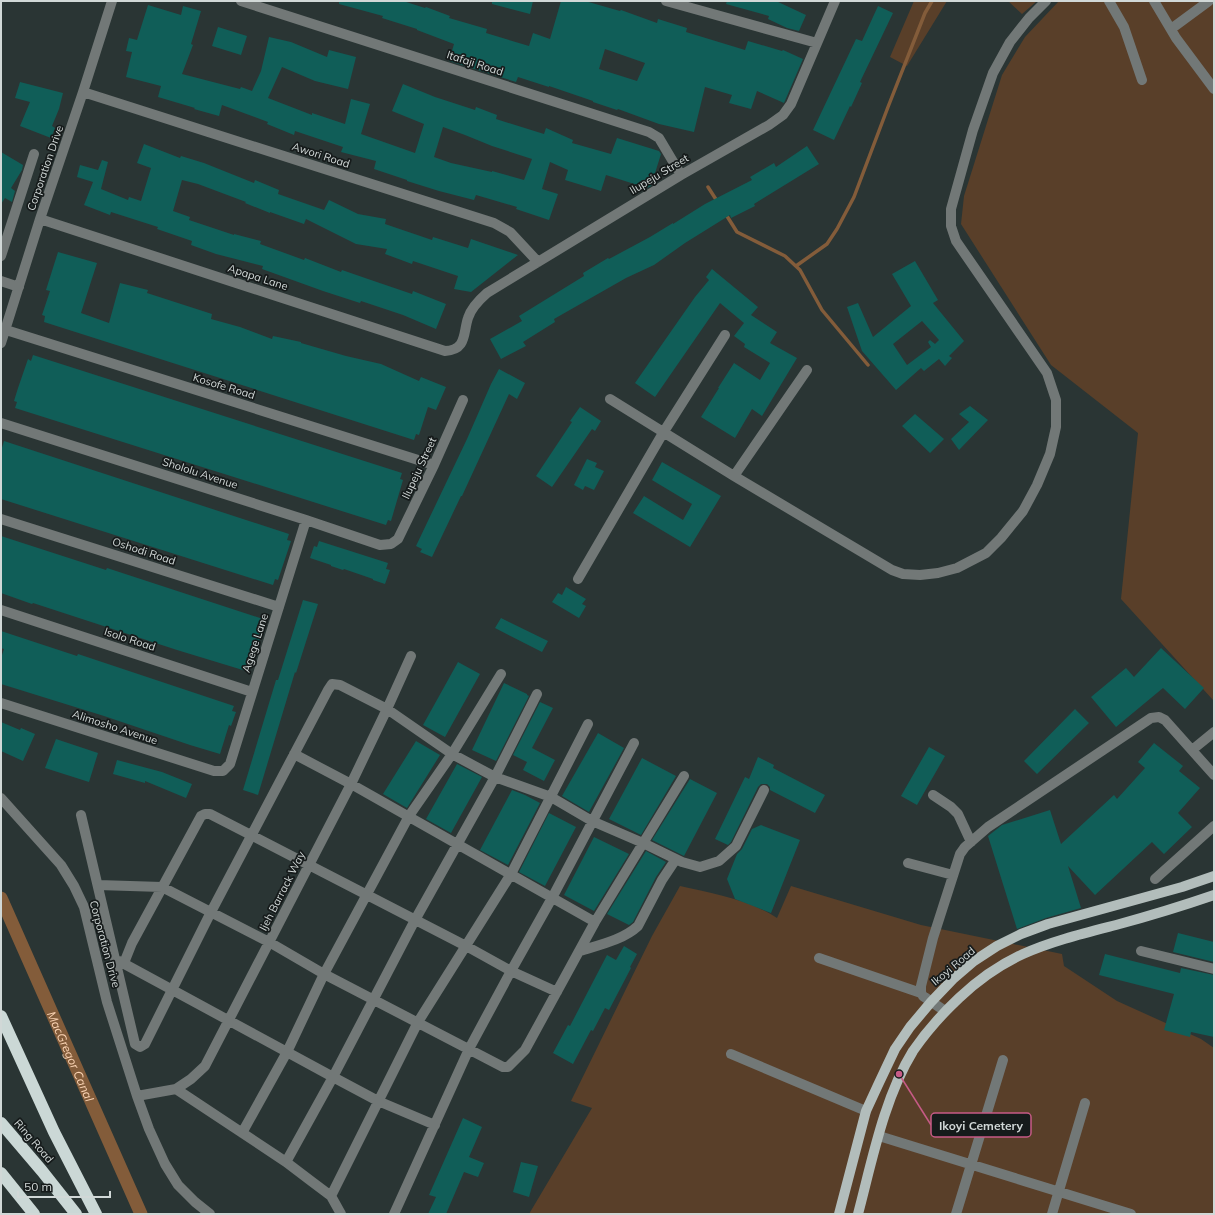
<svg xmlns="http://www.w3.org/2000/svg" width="1215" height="1215" font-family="Mulish,sans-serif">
  <rect width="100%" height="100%" fill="#2a3534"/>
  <path fill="#593f29" d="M914 1H947L907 66 890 57Z
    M1008 1H1037L1022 14Z
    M1059 1H1214L1213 700 1121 599 1138 433 1051 365 961 224 964 196 1002 75 1025 37Z
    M680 886C711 893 751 900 777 918L791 886 921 925 1062 954 1064 966 1117 1001 1201 1039 1214 1048V1214H529L592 1108 571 1101 652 936Z"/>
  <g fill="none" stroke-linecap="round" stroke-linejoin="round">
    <path stroke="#835c3a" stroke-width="3.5" d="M708 187 717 201
      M725 213 737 232 785 256 800 270 822 310 868 365
      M796 266 827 244 837 229 854 197 888 107 925 13 932 1"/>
    <path stroke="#835c3a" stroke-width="13" id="s1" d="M1 898 141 1214"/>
  </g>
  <path fill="#105e58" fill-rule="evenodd" d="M339 1H403L425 8 426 7 450 16 449 18 487 29 486 33 529 46 533 33 550 39 561 1H585L620 11 621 10 657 23 658 19 687 28 686 32 745 50 748 41 782 51 783 50 803 59 784 103 757 91 751 109 729 103 732 95 705 87 694 132 659 124 618 109 617 110 593 102V101L549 86V87L518 77 516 82 449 61 454 44 417 30V29L382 18 383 16 339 4ZM605 49 645 63 637 81 599 69Z
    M492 1H533L530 14 492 4Z
    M727 1H776L806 15 799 31 787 28 768 19 769 16 726 4Z
    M148 5 181 15 183 6 201 11 191 44 193 45 182 74 240 89 241 87 252 91 261 71 269 37 291 42 327 57 329 50 356 57 348 89 315 81 282 67 268 98 312 115V113L345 124 351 99 370 104 361 134 415 153 424 124 392 111 403 84 435 97 475 110 476 107 497 115 496 119 544 134 546 128 573 140 572 143 611 154 617 138 659 151 661 154 651 186 647 188 606 175 601 191 565 180 568 170 550 162 542 189 558 194 549 220 516 209 517 207 476 195 474 200 439 191 407 181V180L374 169 376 161 341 152 343 147 295 131 294 135 267 124 268 122 222 105 219 116 194 109 195 108 158 97 161 86 126 77 132 52 126 51 129 38 137 40ZM443 127 465 135 492 146 532 159 524 180 492 171V172L451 163 434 157Z
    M878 6 893 13 860 82 862 83 851 107 850 106 834 140 813 130 856 39 862 41Z
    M218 27 247 36 241 55 212 46Z
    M20 82 63 93 59 109 52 126 55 128 51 138 20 126 30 102 15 98Z
    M144 144 180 158 181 156 204 163 254 183 255 180 279 190 278 194 324 210 329 200 358 214 386 219 385 224 432 240 433 237 468 248 471 239 518 255 471 292 454 289 458 276 413 261 412 264 385 254 387 249 356 244 306 219 304 224 270 212V213L245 203 246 202 198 184 182 180 173 211 190 217 189 220 234 235V234L261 241 260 244 304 260 305 258 341 272 342 270 368 279 412 294 413 291 446 304 436 329 403 315 361 301 360 303 323 291 262 269 263 266 216 254 191 245 192 241 157 229 158 227 111 212 110 215 84 205 93 182 77 177 80 165 98 170 102 160 108 162 101 189 128 200 129 197 141 201 151 168 137 163Z
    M807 146 819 164 754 204 755 206 731 218 730 215 685 243 654 265 626 278 554 319 555 322 523 342 526 346 501 359 490 339 522 321 519 316 584 276 583 273 608 258 609 259 650 237 673 223V224L705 204 752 180 750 177 774 163 776 167Z
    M1 152 23 165 22 170 11 188 15 191 12 202 5 198 1 204Z
    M58 252 97 263 81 313 109 323 120 283 148 290 147 293 212 314 211 319 240 327 272 339 273 336 301 342V343L346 356 381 364 419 381 421 377 446 387 436 410 428 407 419 435 416 434 414 440 44 322 45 316 42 315 50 291 46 290Z
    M915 261 938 300 933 303 964 341 949 356 952 358 945 366 939 359 924 371 921 368 896 390 862 351 847 307 858 303 873 337 911 306 892 274ZM922 321 939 340 935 344 930 340 928 342 931 347 907 365 893 344Z
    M712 269 758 307 751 315 777 332 770 343 797 358 762 416 752 409 735 438 701 417 719 388H718L734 363 760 380 770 363 744 347 745 344 734 336 744 323 720 303 655 397 635 383 695 297 709 280 706 277Z
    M33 355 402 473 400 479 403 480 391 521 388 520 386 525 15 408 17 402 14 401 18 388 28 359 31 361Z
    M499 369 525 383 517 399 509 394 462 496H461L432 557 420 552 422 549 416 546 467 439 491 384Z
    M970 406 988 420 959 450 951 439 969 422 959 414Z
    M580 407 601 421 595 431 592 429 552 487 536 476 572 422 570 421Z
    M915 414 944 439 930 453 902 426Z
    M4 441 289 534 287 540 291 541 278 580 275 579 273 585 1 499V451Z
    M587 459 597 463 595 467 604 471 594 490 585 486 583 490 574 485Z
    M662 462 721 496 690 547 633 513 644 496 683 520 692 504 652 480Z
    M1 536 106 570 107 568 263 619 261 625 265 626 251 666 248 665 246 671 177 650 33 603 32 604 1 593Z
    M319 541 388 563 386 569 390 570 385 584 373 580V579L344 569 343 570 331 566V565L310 558 314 546 317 547Z
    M566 587 586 599 582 604 586 606 579 618 552 602 558 593 562 595Z
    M303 600 318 604 296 673 295 672 258 795 243 790 276 680H278Z
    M501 618 548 641 542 652 495 628Z
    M1 631 77 656 78 654 234 706 232 711 236 712 231 726 229 725 220 754 190 745 104 716 1 684V658L4 649 1 648Z
    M1161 648 1204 688 1185 709 1163 688 1116 727 1091 697 1126 668 1134 677Z
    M458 662 480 674 445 737 423 725Z
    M504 683 527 694V695L529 696 496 761 472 750Z
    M540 702 553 708 532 748 555 760 544 781 523 770 527 762 513 755Z
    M1075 709 1089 723 1037 774 1024 761Z
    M1 722 20 730 21 728 35 734 23 761 1 751Z
    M598 733 624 748 589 812 562 796Z
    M56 739 98 753 89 782 45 768Z
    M416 741 440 755 407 808 383 794Z
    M1154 743 1183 766 1179 771 1200 788 1178 813 1192 827 1164 854 1152 842 1095 895 1068 866 1081 908 1046 918 1017 929 988 836 1002 825 1050 810 1061 844 1114 795 1117 799 1145 768 1138 762Z
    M929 747 945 756 917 805 901 796Z
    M758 757 774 765 773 768 825 795 815 813 770 790V787L767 784H761L758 787 731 842 728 845 715 839 745 777 749 779Z
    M642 758 676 776 641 835 609 819Z
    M117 760 162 772 192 784 186 798 145 781V783L113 774Z
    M457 764 482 777 451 833 426 819Z
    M690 779 717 793 684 856 652 840Z
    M512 790 525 795 540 803 508 865 480 850Z
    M549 813 576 827 545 886 519 872Z
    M761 825 800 840 771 913 735 899 727 879 737 854 742 849 752 829Z
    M594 837 629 854 594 911 564 895Z
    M646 851 666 862 656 877 633 922 629 925 607 914Z
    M1178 933 1214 942V962L1173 952Z
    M624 946 637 954 630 967 631 968 609 1010 605 1008 593 1031 591 1030 573 1064 553 1053 568 1025 570 1026 607 955 616 960Z
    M1105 954 1180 973 1181 968 1214 975V1037L1191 1032 1190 1037 1164 1030 1174 994 1099 975Z
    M463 1118 482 1127 469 1157 484 1163 478 1177 464 1172 446 1214H428L436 1197 429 1195Z
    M521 1162 538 1166 529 1197 513 1192Z"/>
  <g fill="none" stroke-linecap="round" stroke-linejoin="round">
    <path stroke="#727877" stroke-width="10" d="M241 1 649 132 659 138 681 175
      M666 1 817 43
      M1109 1 1124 27 1142 80
      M1154 1 1176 38 1214 89
      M1171 29 1209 1
      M83 92 494 223 510 232 538 262
      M40 219 445 351C467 350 463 333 468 318 471 308 479 300 487 293L681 175 769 125 783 115 791 104 835 1
      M1 256 34 154
      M1 281 19 287
      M6 330 434 465
      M1 343 40 219 83 92 112 1
      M610 399 734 476 892 570 903 574 920 575 938 573 957 568 986 553 1001 538 1023 511 1037 485 1050 454 1056 427V400L1047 373 956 241 951 226V209L973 130 993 73 1010 42 1029 18 1046 1
      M1 423 306 520 380 545 391 544 398 539 434 465 463 400
      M734 476 807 370
      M1 519 279 607
      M578 579 663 433 725 335
      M1 610 252 692
      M1 703 214 771H223L230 764 306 520
      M1192 750 1214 732
      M294 754 351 784 595 922
      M933 795 951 807 958 814 971 842
      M1 798 61 865 74 886 84 907 107 1002 137 1096 149 1129 165 1164 178 1185 195 1202 210 1214
      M81 815 135 1044 140 1047 145 1044 211 912 328 690 332 684 340 685 387 709 452 754 495 777 551 797 592 821 643 843 682 862 700 867 719 861 736 846 764 790
      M908 863 953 875
      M1155 879 1214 826
      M98 885 162 887 269 942 324 974 503 1067H508L525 1050 595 922 684 776
      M580 951C599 945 623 940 638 926L662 880 676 859
      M1141 951 1214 969
      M819 958 921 993
      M119 961 333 1077 378 1101 435 1125
      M124 963 132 943 201 816 205 814H210L466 946 511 971 557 992
      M945 1011 923 996 921 993V986L933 938 960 854 965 847 988 827 1151 718 1159 717 1165 720 1214 775
      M731 1054 866 1111
      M176 1089 286 1162 311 1181 331 1196 341 1214
      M137 1096 176 1089 191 1079 205 1066 351 784 387 709 411 656
      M242 1133 287 1052 324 974 409 816 452 754 501 674
      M879 1136 1131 1214
      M286 1162 333 1077 415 920 495 777 537 694
      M331 1196 418 1022 511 874 588 724
      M394 1214 469 1049 511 971 552 898 634 743
      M956 1214 1003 1060
      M1052 1214 1085 1103"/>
    <path stroke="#b2bdbb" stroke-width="10" d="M839 1214 866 1111 878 1085 895 1049 910 1027 931 1002 953 979 974 961 997 946 1021 934 1048 924 1182 887 1214 876
      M858 1214C872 1161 884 1098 913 1051 926 1032 942 1014 959 998 978 980 999 965 1023 954 1052 941 1085 933 1116 925 1149 916 1182 906 1214 895"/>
    <path stroke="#cbd8d6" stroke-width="12" d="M1 1016 54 1132 96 1214
      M1 1123 42 1171 76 1214
      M1 1173 34 1214"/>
  </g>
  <g text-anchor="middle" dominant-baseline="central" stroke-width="3.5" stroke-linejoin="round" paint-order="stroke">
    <g font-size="11" fill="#d1d8d7" stroke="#161b1b">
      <text transform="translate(475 63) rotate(18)">Itafaji Road</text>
      <text transform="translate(321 155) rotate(18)">Awori Road</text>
      <text transform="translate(45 168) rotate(-71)">Corporation Drive</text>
      <text transform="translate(659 174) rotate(-31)">Ilupeju Street</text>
      <text transform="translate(258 277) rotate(18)">Apapa Lane</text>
      <text transform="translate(224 386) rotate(17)">Kosofe Road</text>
      <text transform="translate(419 468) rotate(-65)">Ilupeju Street</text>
      <text transform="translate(200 473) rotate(18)">Shololu Avenue</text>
      <text transform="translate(144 551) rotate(18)">Oshodi Road</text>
      <text transform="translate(130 639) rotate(18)">Isolo Road</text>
      <text transform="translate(255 643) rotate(-72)">Agege Lane</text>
      <text transform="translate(115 727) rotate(18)">Alimosho Avenue</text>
      <text transform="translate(282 891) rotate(-63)">Ijeh Barrack Way</text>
      <text transform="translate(105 944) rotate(75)">Corporation Drive</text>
      <text transform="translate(953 966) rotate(-40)">Ikoyi Road</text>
      <text transform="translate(34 1141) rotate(49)">Ring Road</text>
    </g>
    <g font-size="12" font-style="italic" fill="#fbd4b4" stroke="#161b1b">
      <text stroke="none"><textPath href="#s1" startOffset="173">MacGregor Canal</textPath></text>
    </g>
  </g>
  <path fill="none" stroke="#c75b86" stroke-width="1.5" d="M899 1074L931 1125"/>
  <circle fill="#c75b86" stroke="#161b1b" stroke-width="1.5" cx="899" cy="1074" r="4"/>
  <rect fill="#161b1b" stroke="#c75b86" stroke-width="1.5" x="931" y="1113" width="100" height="24" rx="4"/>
  <g font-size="12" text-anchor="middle" font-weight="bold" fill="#d1d8d7">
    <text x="981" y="1130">Ikoyi Cemetery</text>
  </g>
  <rect width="1215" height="1215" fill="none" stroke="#d1d8d7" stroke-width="4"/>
  <path d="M18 1191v6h92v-6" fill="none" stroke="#d1d8d7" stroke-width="2"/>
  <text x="24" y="1191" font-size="12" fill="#d1d8d7" stroke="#161b1b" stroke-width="3" paint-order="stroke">50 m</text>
</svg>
